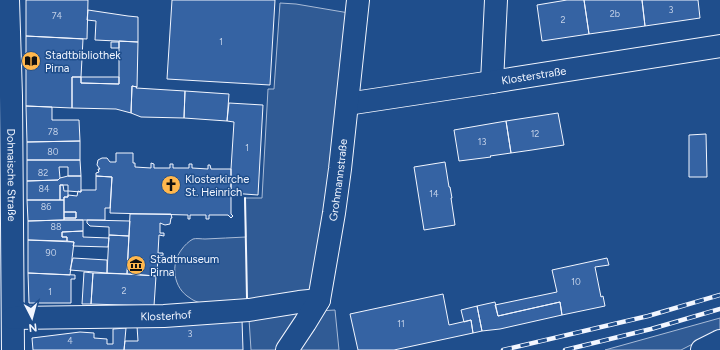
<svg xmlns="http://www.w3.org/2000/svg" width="720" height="350" font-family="Figtree,sans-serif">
  <rect width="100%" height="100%" fill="#1f4e8c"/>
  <path fill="#305b95" stroke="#a8bbd7" d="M280 3 296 4 349 13 314 292 207 304C201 303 195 302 190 298 173 288 170 264 182 249 184 246 189 241 193 239 196 238 202 239 205 239 219 238 232 238 246 237L245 198H262L268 89H274Z
    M335 310 339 350H295L318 311Z
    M304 312 279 350H251L249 319Z
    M720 318V330L681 350H605Z"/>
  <path fill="#3563a3" stroke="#f2f6ff" d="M26 0H88L87 39 26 36Z
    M172 0H275L270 85 167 79Z
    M567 0H584L589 34 542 41 537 5Z
    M584 0H642L645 26 589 34Z
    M642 0H698L700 18 645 26Z
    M88 10 128 16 138 17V42L95 40 96 21 87 20Z
    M26 36 83 39 81 77H72V108L26 106Z
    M119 41 138 42 137 87 132 86 131 113 116 109 72 108V77H81V83L119 84Z
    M111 42H119V48H111Z
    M81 77H119V84L81 83Z
    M132 86 137 87 136 88 185 91 184 118 141 117 131 113Z
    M185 91 229 94 227 121 184 118Z
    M229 103 263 105 258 195 231 193V169L234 122 227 121Z
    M26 106 52 107V120H79L80 141 27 142Z
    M558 113 564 145 532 150 511 153 506 121Z
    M506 121 511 153 490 156 491 157 459 161 454 130Z
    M706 134 707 177H689V135Z
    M80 141V160H27V142Z
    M116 153H133V163H135V167L151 168V163L154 164V168H170V164H173V168H189V164H192V168L208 169V165H210L211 169H231V214L233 216 231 218 228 215H209V219H206V215H190V219H188V215L110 213 112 177 96 176V173L99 172 98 169H100L97 165 98 160 102 158H107L110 162H116Z
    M27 160H80L81 176H68V167H59L60 178 58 180 27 181Z
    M445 162 449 187H450L452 198H451L455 225 424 230 414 167Z
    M68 176H81V192L68 191V185H60V200H27V181L58 180 60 178Z
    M96 176 112 177 110 208H105V220H64V218H76V212H64V197H68V195L77 196 78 191 81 192V190H96Z
    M60 185H63L64 191H68V197H64V200H60Z
    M27 200H64V220L28 221Z
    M64 212H76V218H64Z
    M130 214H171L172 218H171L170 224 165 225 160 223V233H164V236L159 235 158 253H163V256L158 255 157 276 127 274Z
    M64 220H83V231L62 232V237H67V241L28 240V221Z
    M87 220 130 221 129 236 109 235V227L90 226 87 223Z
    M83 231V237L109 238 108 247 73 246 74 242 67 241V237H62V232Z
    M109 235 129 236 127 274 107 273Z
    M28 240 74 242 70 275 28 273Z
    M73 258 107 260V273L70 270Z
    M607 258 609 265 595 267 601 297 603 296 605 306 562 315 560 302 498 316 495 305 557 292 552 270Z
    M84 272 93 273 91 304H82Z
    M28 273 75 275V279H71V303H29Z
    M93 273 127 274 156 276 154 306 91 304Z
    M443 294 449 325 471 320 473 333 394 350H358L350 314Z
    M495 302 498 316 560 302 562 315 500 329 482 331 477 306Z
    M477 306 482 331 473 333 471 320 464 322 461 310Z
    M242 320 243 350H124L125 341H138L137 326Z
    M126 328 124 350H33L32 338 80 332 94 333V338L107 339V344H113V329Z"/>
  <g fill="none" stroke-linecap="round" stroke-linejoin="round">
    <defs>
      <g id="minor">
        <path id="s1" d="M8 0 11 96 13 350"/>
        <path d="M492 82 496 0"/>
        <path id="s2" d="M347 104 492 82 720 46"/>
        <path id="s3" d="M13 318 164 316 249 310 299 302 319 300"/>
        <path id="s4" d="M287 350 305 323 319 300 334 213 340 169 358 0"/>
        <path d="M702 350 720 341"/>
      </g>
    </defs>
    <use href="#minor" stroke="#f2f6ff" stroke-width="24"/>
    <use href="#minor" stroke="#1f4e8c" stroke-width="22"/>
    <defs>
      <path id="rail" d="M503 350 648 316 720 295
        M565 350 651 329 720 309"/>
    </defs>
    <use href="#rail" stroke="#f2f6ff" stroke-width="4.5"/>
    <use href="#rail" stroke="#1f4e8c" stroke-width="3" stroke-dasharray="9" stroke-linecap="butt"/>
    <path stroke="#f2f6ff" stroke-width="2" d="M245 198 247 298"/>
  </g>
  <defs>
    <symbol id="library-disc" viewBox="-11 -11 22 22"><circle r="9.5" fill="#ffb74d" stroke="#1f4e8c"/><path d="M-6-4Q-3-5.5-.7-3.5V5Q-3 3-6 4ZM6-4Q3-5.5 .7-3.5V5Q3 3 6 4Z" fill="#111"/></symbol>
    <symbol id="church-disc" viewBox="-11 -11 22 22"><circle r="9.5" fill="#ffb74d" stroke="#1f4e8c"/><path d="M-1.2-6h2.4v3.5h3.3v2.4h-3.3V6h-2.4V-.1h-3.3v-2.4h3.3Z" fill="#111"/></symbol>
    <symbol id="museum-disc" viewBox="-11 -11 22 22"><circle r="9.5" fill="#ffb74d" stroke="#1f4e8c"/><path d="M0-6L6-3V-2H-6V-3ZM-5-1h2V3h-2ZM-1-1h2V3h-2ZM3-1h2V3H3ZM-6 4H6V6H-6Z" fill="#111"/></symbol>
  </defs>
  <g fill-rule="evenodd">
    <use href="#library-disc" x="20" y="50" width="22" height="22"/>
    <use href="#church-disc" x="160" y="174" width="22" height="22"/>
    <use href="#museum-disc" x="125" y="254" width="22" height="22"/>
  </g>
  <g text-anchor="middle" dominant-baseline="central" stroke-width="3" stroke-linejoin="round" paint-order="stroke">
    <g font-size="9" fill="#c3d1e8">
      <text x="671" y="9">3</text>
      <text x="615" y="13">2b</text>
      <text x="57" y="15">74</text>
      <text x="563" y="19">2</text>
      <text x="221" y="41">1</text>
      <text x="53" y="131">78</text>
      <text x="535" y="133">12</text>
      <text x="482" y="141">13</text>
      <text x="247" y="147">1</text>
      <text x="53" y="151">80</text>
      <text x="43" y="172">82</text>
      <text x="44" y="188">84</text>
      <text x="434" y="193">14</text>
      <text x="46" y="206">86</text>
      <text x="56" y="226">88</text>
      <text x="51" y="252">90</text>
      <text x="576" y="281">10</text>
      <text x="124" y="290">2</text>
      <text x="50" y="291">1</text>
      <text x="401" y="323">11</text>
      <text x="190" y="333">3</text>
      <text x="70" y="340">4</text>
    </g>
    <g font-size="11" fill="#f2f6ff" stroke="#1f4e8c" text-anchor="start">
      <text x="45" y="55">Stadtbibliothek<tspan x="45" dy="13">Pirna</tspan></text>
      <text x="185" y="179">Klosterkirche<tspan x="185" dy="13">St. Heinrich</tspan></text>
      <text x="150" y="259">Stadtmuseum<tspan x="150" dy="13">Pirna</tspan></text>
    </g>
    <g font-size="11" fill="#f2f6ff" stroke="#1f4e8c">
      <text stroke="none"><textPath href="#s2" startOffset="189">Klosterstraße</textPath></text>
      <text stroke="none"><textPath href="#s1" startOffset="175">Dohnaische Straße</textPath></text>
      <text stroke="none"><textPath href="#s4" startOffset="181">Grohmannstraße</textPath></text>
      <text stroke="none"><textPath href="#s3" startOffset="153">Klosterhof</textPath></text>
    </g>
  </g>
  <g transform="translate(32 318) rotate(174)" stroke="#1f4e8c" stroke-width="3" paint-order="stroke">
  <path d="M0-3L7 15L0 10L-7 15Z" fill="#f2f6ff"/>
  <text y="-6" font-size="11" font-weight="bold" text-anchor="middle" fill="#f2f6ff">N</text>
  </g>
</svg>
